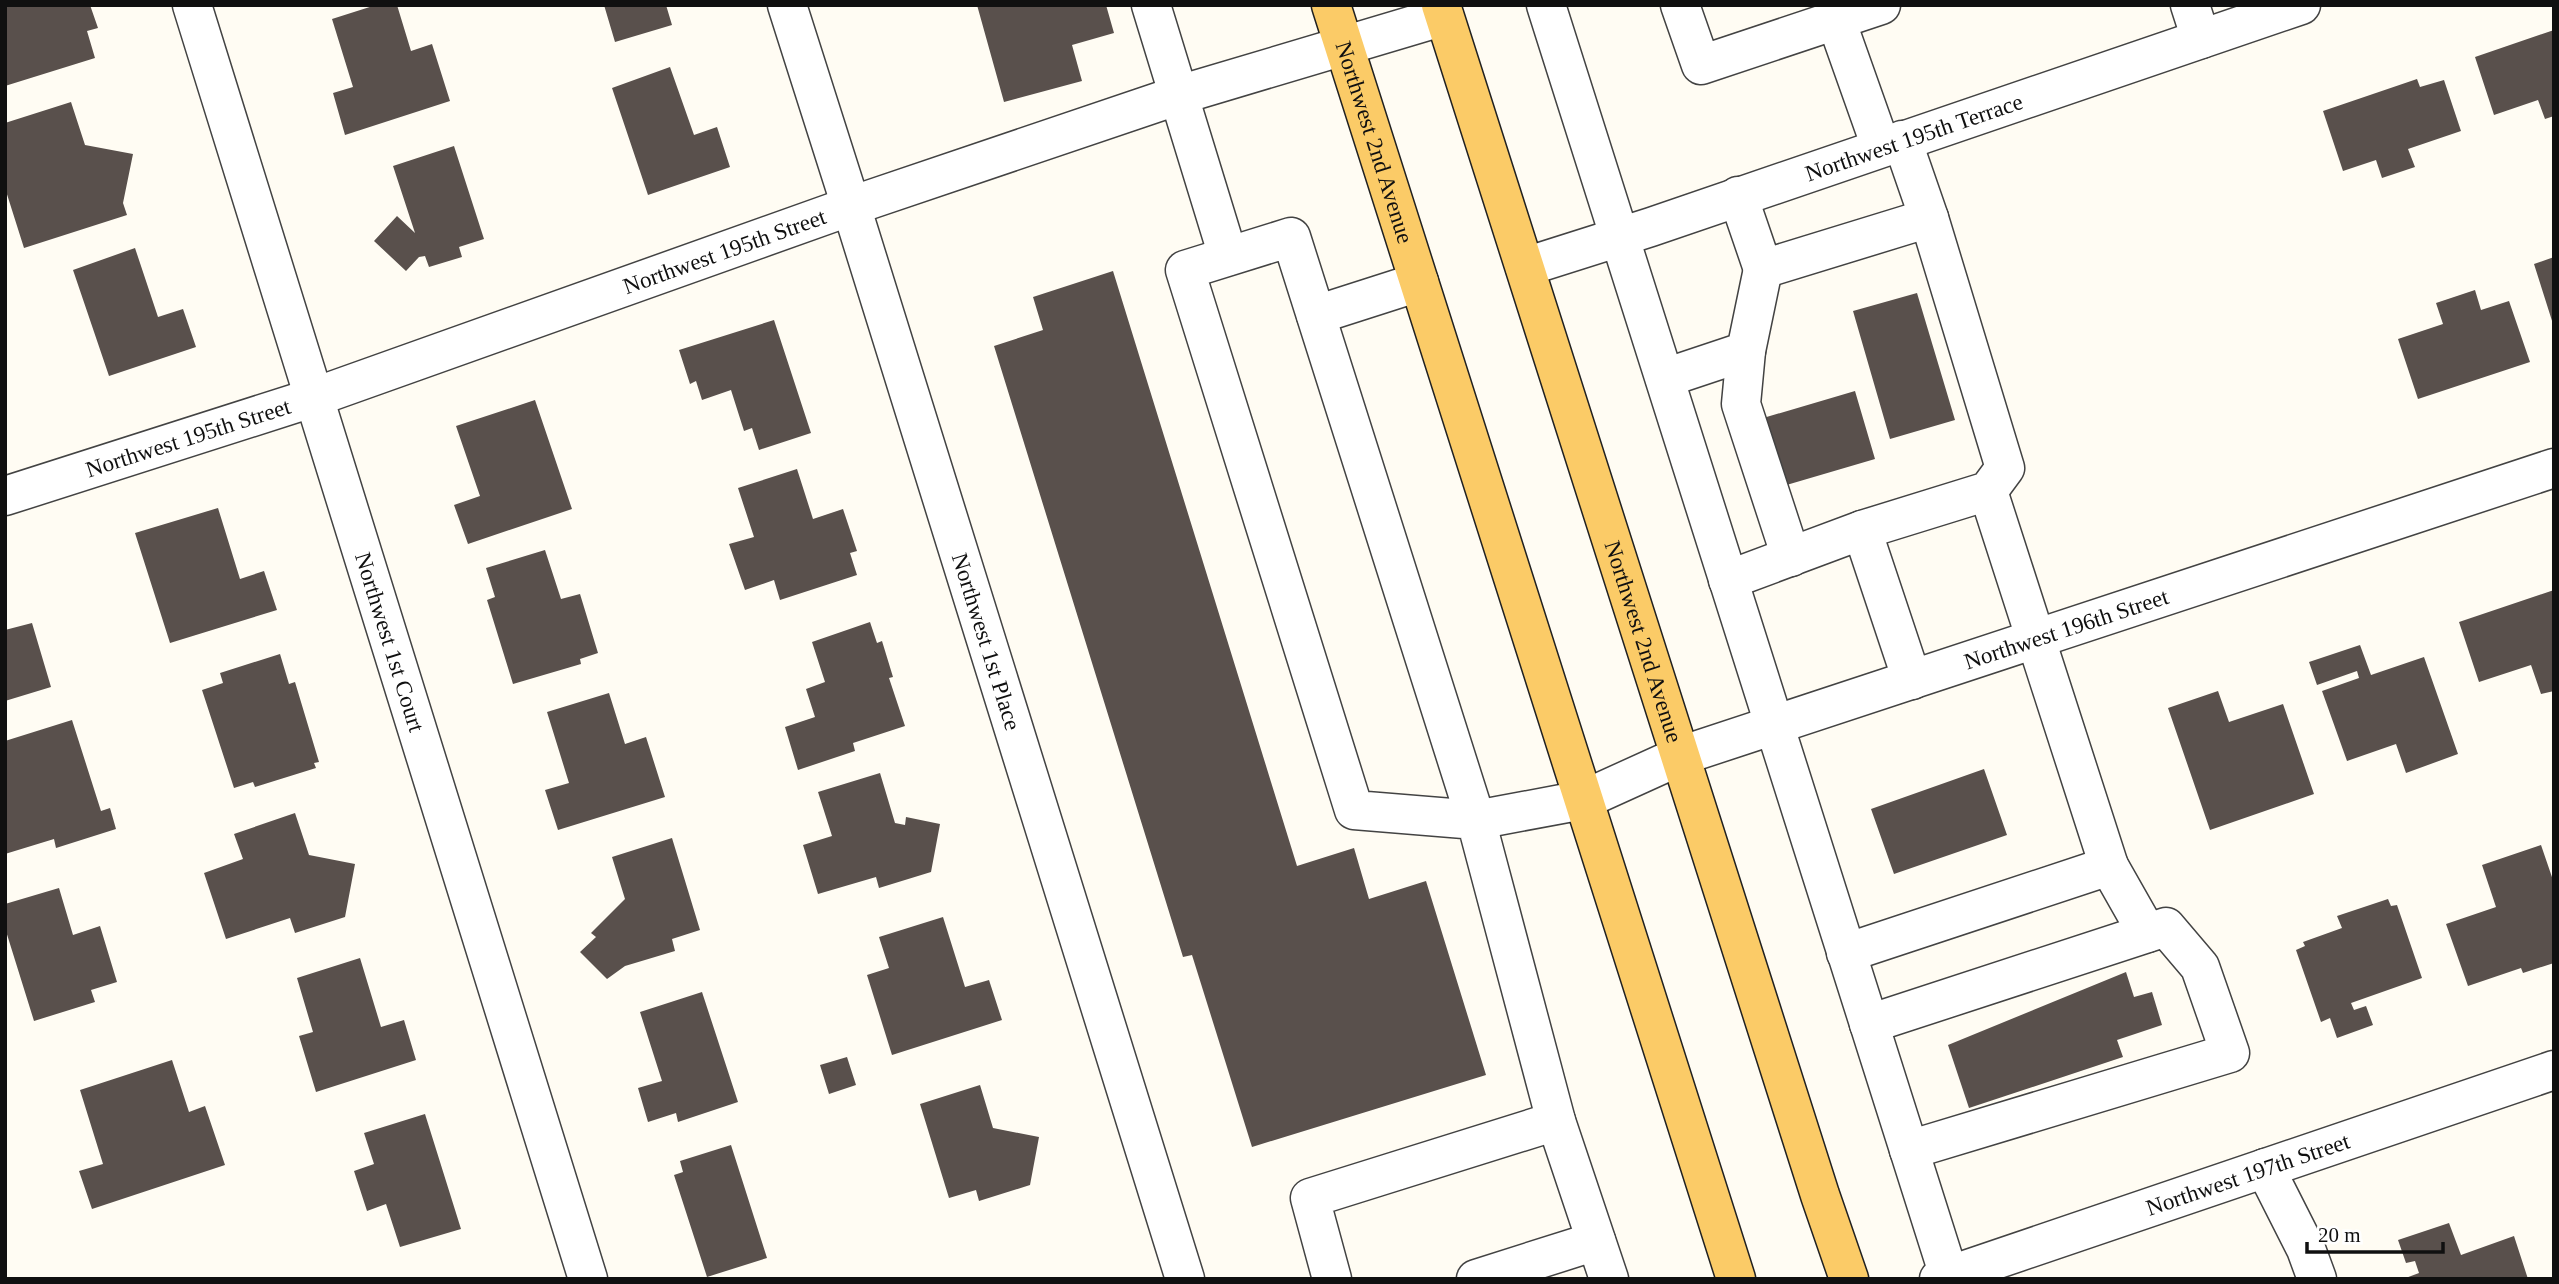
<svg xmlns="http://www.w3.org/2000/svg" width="2559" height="1284" font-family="'Times New Roman',serif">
  <rect width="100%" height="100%" fill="#fffcf3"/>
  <path fill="#59504c" d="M5 5H90L98 28 87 31 95 58 5 86Z
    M376 5H397L411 51 432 44 450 101 345 135 333 93 353 87 332 19Z
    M604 5H666L672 25 615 42Z
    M977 5H1106L1114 33 1072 45 1082 81 1004 102Z
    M2554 30V116L2545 119 2538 100 2494 115 2475 57Z
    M670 67 694 135 717 127 730 167 648 195 612 88Z
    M2417 79 2420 87 2444 80 2461 131 2408 149 2415 167 2382 178 2376 160 2343 171 2323 111Z
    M71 102 85 145 133 154 123 203 127 215 24 248 5 188V123Z
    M454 146 484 239 459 247 462 257 429 267 425 256 419 257 406 271 374 241 397 216 415 233 393 166Z
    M135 248 158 317 183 309 196 347 109 376 73 270Z
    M2554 257V323L2553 324 2534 264Z
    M1113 271 1297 866 1354 848 1369 899 1426 881 1486 1075 1252 1147 1192 955 1183 957 994 346 1043 330 1033 297Z
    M2475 290 2481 310 2509 301 2530 362 2418 399 2398 339 2443 324 2436 303Z
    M1917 293 1955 420 1890 439 1853 311Z
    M774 320 811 433 759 450 752 428 744 431 731 390 702 400 696 381 690 384 679 350Z
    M1855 391 1875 459 1773 489 1753 421Z
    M535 400 572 509 468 544 454 505 480 496 456 426Z
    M797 469 813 519 843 509 857 551 850 553 857 575 780 600 774 580 745 590 729 544 754 537 738 488Z
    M218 508 240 579 264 571 277 610 170 643 135 533Z
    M545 550 561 599 580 594 598 653 580 659 581 664 513 684 487 600 495 597 486 568Z
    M2554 590V691L2541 694 2531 665 2479 682 2459 622Z
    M870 622 877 643 882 641 893 677 889 678 905 726 853 743 855 751 798 770 785 727 815 717 806 689 825 682 812 642Z
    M32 623 51 687 5 701V630Z
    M2360 645 2371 675 2424 657 2458 754 2406 773 2396 744 2347 761 2322 691 2359 678 2357 671 2317 685 2309 662Z
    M280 654 289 684 295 682 319 762 314 763 316 768 255 787 253 782 234 788 202 690 223 683 220 673Z
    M2218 691 2229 722 2283 704 2314 794 2210 830 2168 708Z
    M609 693 625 744 646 737 665 797 558 830 545 790 569 783 547 712Z
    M72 720 101 811 110 808 116 829 56 848 54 839 5 854V741Z
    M1984 769 2007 835 1894 874 1871 809Z
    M880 773 895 823 905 825 906 817 940 824 931 872 879 888 876 877 818 894 803 845 832 836 818 792Z
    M295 813 309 855 355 864 345 917 295 933 290 918 226 939 204 873 243 859 234 834Z
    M672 838 700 930 672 939 675 951 625 966 607 979 580 952 596 937 591 933 625 899 612 857Z
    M2541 845 2554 883V963L2523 973 2521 968 2468 986 2446 924 2496 907 2482 865Z
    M59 888 73 935 100 926 117 982 91 990 95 1002 34 1021 5 928V904Z
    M2388 899 2391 906 2397 905 2422 978 2351 1003 2354 1010 2366 1006 2373 1025 2337 1038 2330 1018 2321 1022 2296 950 2305 946 2303 942 2342 928 2337 916Z
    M943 917 965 987 989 980 1002 1020 892 1055 867 975 889 968 879 937Z
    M360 958 381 1027 404 1020 416 1060 316 1092 299 1036 313 1032 297 978Z
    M2126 972 2134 997 2152 992 2162 1025 2117 1040 2123 1057 1969 1108 1948 1045Z
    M702 992 738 1102 678 1122 676 1113 648 1122 638 1088 662 1081 640 1012Z
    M847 1057 856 1085 829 1094 820 1065Z
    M172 1060 189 1112 205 1106 225 1165 92 1209 79 1171 103 1164 80 1090Z
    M980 1085 993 1128 1039 1137 1030 1185 979 1201 976 1190 949 1198 920 1104Z
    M425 1114 461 1229 400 1247 386 1204 367 1211 354 1171 374 1164 364 1133Z
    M731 1145 767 1258 707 1277 674 1175 683 1172 680 1161Z
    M2449 1223 2461 1255 2514 1236 2528 1279H2403L2419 1273 2415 1261 2406 1263 2398 1240Z"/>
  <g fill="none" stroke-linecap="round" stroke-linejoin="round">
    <defs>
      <g id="minor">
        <path id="s1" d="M192 5 588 1279"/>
        <path id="s2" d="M787 5 851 206 1185 1279"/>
        <path d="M1151 5 1228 256"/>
        <path d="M1546 5 1950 1279"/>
        <path d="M1680 5 1701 65 1881 5"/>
        <path d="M2190 5 2201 39"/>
        <path d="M1836 20 1881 147"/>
        <path d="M1738 196 1763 269 1929 218"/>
        <path id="s3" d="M1525 267 1651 227 2301 5"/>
        <path d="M1316 315 1419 282"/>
        <path d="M1746 351 1741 404 1791 557"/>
        <path d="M1665 378 1746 351 1763 269"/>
        <path d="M1988 491 2109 866 2147 933"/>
        <path id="s4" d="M5 496 315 397 851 206 1179 95 1444 16"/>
        <path d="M1862 530 1912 680"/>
        <path d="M1728 580 1862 530 1988 491 2005 468 1929 218 1902 140"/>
        <path d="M1846 953 2109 866"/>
        <path d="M1869 1024 2166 927 2200 967 2230 1053 1909 1150"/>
        <path d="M2265 1168 2306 1249 2317 1279"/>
        <path d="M1332 1279 1310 1198 1556 1121"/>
        <path d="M1476 1279 1596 1241"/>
        <path id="s5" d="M1609 1279 1556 1121 1476 820 1291 237 1185 270 1354 810 1476 820 1583 800 1680 756 2554 468"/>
        <path id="s6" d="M1939 1279 2554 1070"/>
      </g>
      <g id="major">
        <path id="s7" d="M1331 5 1736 1279"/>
        <path id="s8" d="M1441 5 1820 1195 1849 1279"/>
      </g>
    </defs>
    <use href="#minor" stroke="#434343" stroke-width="41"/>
    <use href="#major" stroke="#212121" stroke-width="41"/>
    <use href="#minor" stroke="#fff" stroke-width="38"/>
    <use href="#major" stroke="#fbcb67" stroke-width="38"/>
  </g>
  <g text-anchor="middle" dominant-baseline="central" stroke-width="7" stroke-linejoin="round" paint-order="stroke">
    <g font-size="23" fill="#101010" stroke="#fff">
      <text stroke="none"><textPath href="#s3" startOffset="410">Northwest 195th Terrace</textPath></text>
      <text stroke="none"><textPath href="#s7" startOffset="144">Northwest 2nd Avenue</textPath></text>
      <text stroke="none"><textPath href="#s4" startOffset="760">Northwest 195th Street</textPath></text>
      <text stroke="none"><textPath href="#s4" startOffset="192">Northwest 195th Street</textPath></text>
      <text stroke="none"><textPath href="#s5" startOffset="2511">Northwest 196th Street</textPath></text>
      <text stroke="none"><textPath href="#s1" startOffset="667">Northwest 1st Court</textPath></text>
      <text stroke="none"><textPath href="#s2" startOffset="667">Northwest 1st Place</textPath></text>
      <text stroke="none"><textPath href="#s8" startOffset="668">Northwest 2nd Avenue</textPath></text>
      <text stroke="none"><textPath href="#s6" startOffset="326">Northwest 197th Street</textPath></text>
    </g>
  </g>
  <rect width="2559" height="1284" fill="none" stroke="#101010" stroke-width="14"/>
  <path d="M2307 1242v10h136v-10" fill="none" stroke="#101010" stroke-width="3.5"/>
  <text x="2318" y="1242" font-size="21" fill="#101010" stroke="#ffffff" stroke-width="5" paint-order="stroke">20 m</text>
</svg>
